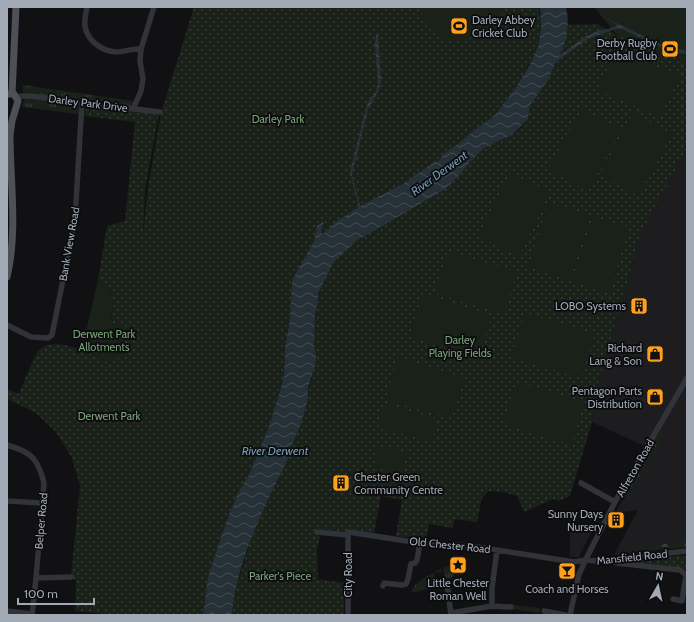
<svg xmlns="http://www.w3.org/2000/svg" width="694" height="622" font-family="Cabin,sans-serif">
  <defs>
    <pattern id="grass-tufts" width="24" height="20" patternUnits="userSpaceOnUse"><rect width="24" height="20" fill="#192119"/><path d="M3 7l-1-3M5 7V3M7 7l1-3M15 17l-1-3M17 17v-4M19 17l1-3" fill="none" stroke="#373e38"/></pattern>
    <pattern id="forest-firs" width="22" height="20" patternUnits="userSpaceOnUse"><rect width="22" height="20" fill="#192119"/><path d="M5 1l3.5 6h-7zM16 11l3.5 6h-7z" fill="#373e38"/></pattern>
    <pattern id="park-dots" width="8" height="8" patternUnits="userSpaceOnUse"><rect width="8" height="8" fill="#192119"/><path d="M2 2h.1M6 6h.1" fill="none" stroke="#373e38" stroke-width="1.8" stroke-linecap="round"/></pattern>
    <pattern id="water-waves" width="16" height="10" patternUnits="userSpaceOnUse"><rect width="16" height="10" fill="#263137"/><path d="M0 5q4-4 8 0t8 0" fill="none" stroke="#424c52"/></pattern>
  </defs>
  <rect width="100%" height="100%" fill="#111113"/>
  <path fill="#1d1d20" d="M687 148V547L614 555 638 510 615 513 653 450 592 422 594 398 641 233Z
    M570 525 583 528 591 532 579 557H570Z"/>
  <path fill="url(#grass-tufts)" d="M23 85 133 101 132 107 22 92Z
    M26 98 77 104 78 107V114L22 107 24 99Z
    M664 424H667L654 454 651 453 639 476 641 478 639 481 636 480 625 498 623 496 625 493Z
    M449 566 461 569 447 582 446 581 443 570 445 567Z
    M442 568V572L434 573 436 584 444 583V585L411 593C414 581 432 574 442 568Z
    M513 605 540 608 539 613 513 609Z"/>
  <path fill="url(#forest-firs)" d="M687 540V546L636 551 638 549Z"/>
  <path fill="url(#park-dots)" d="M194 7H538L541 22 537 50 515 89 495 115 468 135 460 142 443 154 439 161 434 162C424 169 415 177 404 184 376 200 347 212 323 234L321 233 324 222 317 226 314 241 292 280 290 320 285 347 284 375 281 388 268 429 248 477 240 490 230 512 220 540 208 577 203 615H117L75 611 76 582 71 576 80 486 72 458 56 432 36 413 7 399V389L19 394C22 386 36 352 40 349 57 335 94 355 110 363L123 350 127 334 130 332 126 327 112 324 111 317 113 307 111 290 98 279 107 226 125 221 135 122 84 116 87 103 159 113 145 189 143 235 148 188 161 113Z
    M597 24 617 35 687 63V148L641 233 594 398 592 422 570 496 558 501 553 499 524 512 517 496 503 492 488 491 482 498 477 522 454 519 453 528 429 524 426 539 396 536 402 500 381 496 374 534 316 529 320 537 317 550 318 579 344 583V615H232L236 588 254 529 290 455 295 434 300 426 308 398 309 388 312 379 316 352 314 347C314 319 316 292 330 268 349 236 398 217 429 199 440 192 451 185 460 175 467 166 474 155 484 148 492 143 504 141 512 135 517 131 526 124 528 118 530 113 529 108 531 103 547 79 565 55 568 25Z
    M687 555V571L681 568 623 561Z"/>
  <path fill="#192119" d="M420 7H506C488 44 429 58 420 7Z
    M594 7H687V63L617 35Z
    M617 52 680 76 660 117 597 90Z
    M582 109 621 129 588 192 548 169Z
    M633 113 672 134 638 196 600 174Z
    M510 173 550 192 519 257 478 236Z
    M548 203 590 215 570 281 528 267Z
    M593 217 629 227 610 293 572 281Z
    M448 251 517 272 504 314 434 293Z
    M98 279 111 290 113 307 111 317 112 324 126 327 130 332 127 334 123 350 125 353 110 363 82 349Z
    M423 293 492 316 478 358 409 336Z
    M525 313 595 334 581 378 511 357Z
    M398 357 465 378 452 418 385 400Z
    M516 382 584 402 572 445 503 424Z
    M384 404 438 419 432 442 378 427Z
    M378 447 407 452 403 473 374 468Z"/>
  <path fill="url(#water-waves)" d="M540 7H566C570 24 567 42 559 56L583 38 597 31 598 30 608 29 618 25 602 16 660 44 687 51V54L675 53 668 51 622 29H616L588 39 557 61 555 64 548 80 530 105 528 119 512 135 484 148 470 162 459 176 444 190 356 241 335 261 331 267 319 292 315 316 314 347C320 359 311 377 308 389 308 392 308 395 308 398 306 407 303 417 300 426 296 435 291 445 290 455 265 506 237 558 232 615H203L208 577 220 540 230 512 240 489 248 477 268 429 281 388 284 375 285 347 290 320 292 280 314 241 317 226 324 221 321 233 323 234 337 221 359 207 350 172 364 116 368 102 376 91 378 83 375 45 376 35 378 34 381 82 378 92 368 109 356 158 359 159 355 161 352 175 360 206 405 183 434 162 439 161 443 154 460 142 468 135 495 115 515 89 530 64 538 47 541 27Z"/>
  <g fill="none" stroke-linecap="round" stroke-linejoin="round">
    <path stroke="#323338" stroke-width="5.5" d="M87 7C86 13 84 19 85 26 87 41 102 51 116 52 125 52 132 48 141 49
      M17 98 21 96H31L160 112
      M133 109 141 91 143 79 140 61 141 49 154 7
      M7 325 31 337 48 338 52 335 75 220 82 102
      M7 445C32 452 38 459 44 483L36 578 32 615
      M581 483 615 502
      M7 501 42 503
      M317 532 348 535V532L420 543 471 546 574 562 585 560 598 561 687 551
      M348 535V615
      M611 561 616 563 680 570 686 575 682 601 673 599
      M36 578 71 577
      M447 583 451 615
      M383 586 384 583 402 585 406 584 408 579 411 564 415 563 417 560 420 543
      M492 606V588L497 550
      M7 611 32 614
      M544 611 565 615
      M451 613 492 606 511 607
      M570 615 579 574 589 553 615 502 687 378"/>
    <path stroke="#4d5057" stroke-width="7" d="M7 94H14L18 101 12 121 10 135C10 182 18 231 7 277
      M12 94 16 7"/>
  </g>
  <defs>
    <symbol id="stadium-square" viewBox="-11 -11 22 22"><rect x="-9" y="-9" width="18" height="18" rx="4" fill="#ffa01d" stroke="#0c0c0e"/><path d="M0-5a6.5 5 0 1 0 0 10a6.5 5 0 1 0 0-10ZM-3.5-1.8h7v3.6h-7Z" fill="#111"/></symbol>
    <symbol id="building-square" viewBox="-11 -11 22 22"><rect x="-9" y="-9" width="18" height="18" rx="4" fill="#ffa01d" stroke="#0c0c0e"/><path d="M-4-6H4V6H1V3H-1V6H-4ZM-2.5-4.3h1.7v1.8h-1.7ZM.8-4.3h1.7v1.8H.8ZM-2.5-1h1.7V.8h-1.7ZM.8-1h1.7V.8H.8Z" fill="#111"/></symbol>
    <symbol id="shop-square" viewBox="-11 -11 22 22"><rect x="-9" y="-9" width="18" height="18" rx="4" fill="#ffa01d" stroke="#0c0c0e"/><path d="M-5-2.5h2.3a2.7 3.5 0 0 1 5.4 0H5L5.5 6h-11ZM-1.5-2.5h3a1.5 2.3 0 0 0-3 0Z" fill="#111"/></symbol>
    <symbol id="sight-square" viewBox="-11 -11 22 22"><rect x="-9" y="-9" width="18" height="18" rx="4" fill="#ffa01d" stroke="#0c0c0e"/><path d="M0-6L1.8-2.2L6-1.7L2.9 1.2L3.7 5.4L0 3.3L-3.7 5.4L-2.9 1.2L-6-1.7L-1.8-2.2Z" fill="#111"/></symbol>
    <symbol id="bar-square" viewBox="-11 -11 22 22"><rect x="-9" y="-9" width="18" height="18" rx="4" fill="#ffa01d" stroke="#0c0c0e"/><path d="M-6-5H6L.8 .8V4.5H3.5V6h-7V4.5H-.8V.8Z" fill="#111"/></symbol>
  </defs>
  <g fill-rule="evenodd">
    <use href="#stadium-square" x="449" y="16" width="20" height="20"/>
    <use href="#stadium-square" x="660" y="39" width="20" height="20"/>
    <use href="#building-square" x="629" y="296" width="20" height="20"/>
    <use href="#shop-square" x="645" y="344" width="20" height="20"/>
    <use href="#shop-square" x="645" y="387" width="20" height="20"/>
    <use href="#building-square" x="331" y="473" width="20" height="20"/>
    <use href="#building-square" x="606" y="510" width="20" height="20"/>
    <use href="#sight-square" x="448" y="555" width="20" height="20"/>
    <use href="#bar-square" x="557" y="561" width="20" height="20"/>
  </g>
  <g text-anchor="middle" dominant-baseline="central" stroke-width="3.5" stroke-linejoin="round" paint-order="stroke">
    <g font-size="11" fill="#a1a9b5" stroke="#0c0c0e" text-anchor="end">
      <text x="472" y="20" text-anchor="start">Darley Abbey<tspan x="472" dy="13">Cricket Club</tspan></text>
      <text x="657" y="43">Derby Rugby<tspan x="657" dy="13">Football Club</tspan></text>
      <text x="626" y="306">LOBO Systems</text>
      <text x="642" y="348">Richard<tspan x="642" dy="13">Lang &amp; Son</tspan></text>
      <text x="642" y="391">Pentagon Parts<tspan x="642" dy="13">Distribution</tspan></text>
      <text x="354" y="477" text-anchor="start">Chester Green<tspan x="354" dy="13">Community Centre</tspan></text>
      <text x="603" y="514">Sunny Days<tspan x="603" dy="13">Nursery</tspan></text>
      <text x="458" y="583" text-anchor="middle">Little Chester<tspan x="458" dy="13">Roman Well</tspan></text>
      <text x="567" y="589" text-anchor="middle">Coach and Horses</text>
    </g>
    <g font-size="11" fill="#a1a9b5" stroke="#0c0c0e">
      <text transform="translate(88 103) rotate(7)">Darley Park Drive</text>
      <text transform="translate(69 244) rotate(-80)">Bank View Road</text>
      <text transform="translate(635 468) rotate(-60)">Alfreton Road</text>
      <text transform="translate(41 521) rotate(-85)">Belper Road</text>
      <text transform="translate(450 545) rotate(6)">Old Chester Road</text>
      <text transform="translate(632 557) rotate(-6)">Mansfield Road</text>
      <text transform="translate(348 575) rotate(-90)">City Road</text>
    </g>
    <g font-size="11" fill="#77a276" stroke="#0c0c0e">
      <text x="278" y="119">Darley Park</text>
      <text x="104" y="334">Derwent Park<tspan x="104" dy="13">Allotments</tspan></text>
      <text x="460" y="340">Darley<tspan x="460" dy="13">Playing Fields</tspan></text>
      <text x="109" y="416">Derwent Park</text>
      <text x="280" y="576">Parker's Piece</text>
    </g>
    <g font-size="12" font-style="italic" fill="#749bb4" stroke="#0c0c0e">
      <text transform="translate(439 173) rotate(-36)">River Derwent</text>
      <text x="275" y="450">River Derwent</text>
    </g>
  </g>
  <rect width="694" height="622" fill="none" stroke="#a1a9b5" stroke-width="16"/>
  <g transform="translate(658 586) rotate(9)" stroke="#0c0c0e" stroke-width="3" paint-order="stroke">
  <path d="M0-3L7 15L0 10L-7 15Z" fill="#a1a9b5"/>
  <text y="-6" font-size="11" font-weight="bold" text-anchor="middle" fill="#a1a9b5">N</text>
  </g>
  <path d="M18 598v6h76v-6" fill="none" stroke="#a1a9b5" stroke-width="2"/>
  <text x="24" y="598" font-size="12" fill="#a1a9b5" stroke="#0c0c0e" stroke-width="3" paint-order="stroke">100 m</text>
</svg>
